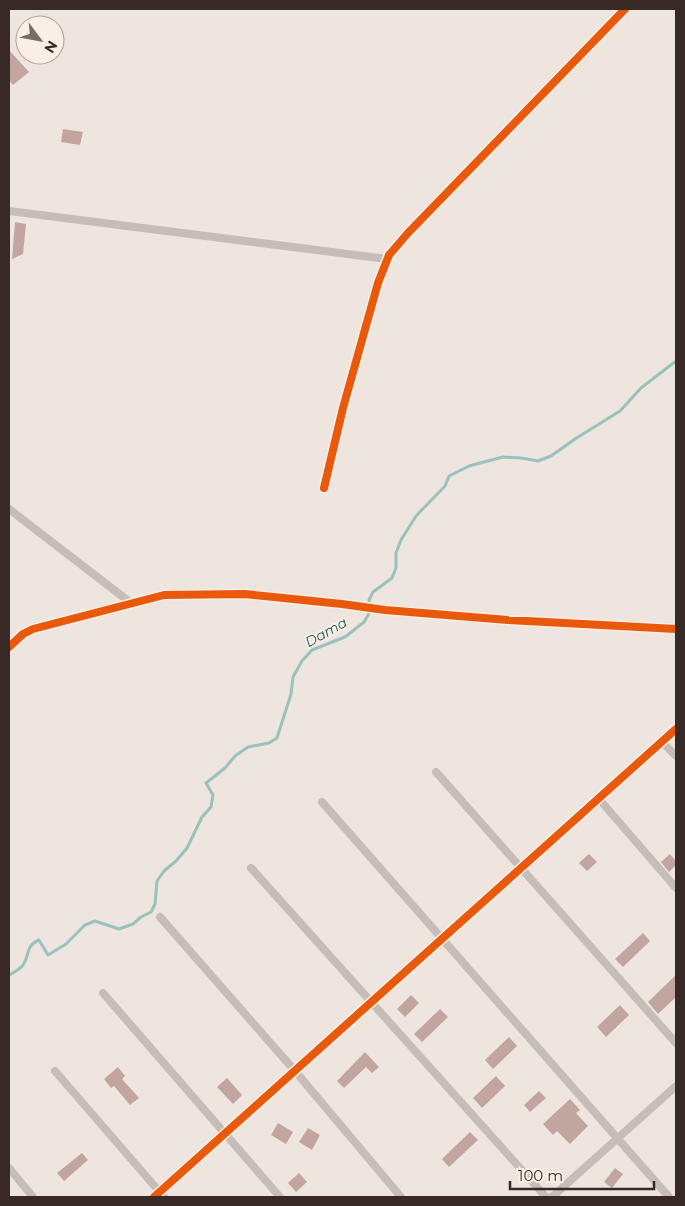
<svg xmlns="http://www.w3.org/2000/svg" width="685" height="1206" font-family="Montserrat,sans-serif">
  <rect width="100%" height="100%" fill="#eee5df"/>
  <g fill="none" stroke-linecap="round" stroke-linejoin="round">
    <path stroke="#9ac2bc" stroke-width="3" d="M9 975C13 973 20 969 23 965 30 955 25 946 39 940L48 955 66 944 85 925 95 921 119 929 133 924 141 917 151 912 155 904 157 881 164 871 176 861 187 848 202 817 211 807 213 795 206 783 225 768 235 756 248 747 269 743 277 738 291 694 293 677 302 661 312 650 345 637 364 622 371 610 369 600 373 592 392 578 396 568V553L401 540 416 516 445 486 449 476 469 466 503 457 521 458 538 461 551 456 575 439 620 411 641 388 676 361"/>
  </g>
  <path fill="#c3a5a0" d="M9 50 29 72 13 85 9 80Z
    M63 129 83 132 80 145 61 142Z
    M15 222 26 224 23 254 12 259Z
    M589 854 597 862 587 871 579 863Z
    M670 854 676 861V865L669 872 661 862Z
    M643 933 650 941 623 967 615 959Z
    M676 975V997L658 1014 648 1002Z
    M411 995 419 1003 405 1017 397 1009Z
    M620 1005 629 1015 606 1037 597 1027Z
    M440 1009 448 1017 422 1042 414 1034Z
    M509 1037 517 1046 493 1069 485 1060Z
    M365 1052 379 1067 372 1073 366 1067 344 1088 337 1081Z
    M118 1067 125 1076 122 1079 139 1098 130 1105 114 1086 111 1088 104 1079Z
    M496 1076 505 1086 482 1108 473 1098Z
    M227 1078 242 1095 233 1104 217 1087Z
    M539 1091 546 1098 530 1112 524 1105Z
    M570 1099 580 1110 576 1113 588 1126 570 1144 557 1131 553 1135 543 1124Z
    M278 1123 293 1132 286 1144 271 1135Z
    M308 1128 320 1135 312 1150 299 1142Z
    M470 1132 478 1140 449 1167 442 1159Z
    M82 1153 88 1160 64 1181 57 1173Z
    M615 1168 623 1174 612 1188 604 1182Z
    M299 1173 307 1182 296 1192 288 1183Z"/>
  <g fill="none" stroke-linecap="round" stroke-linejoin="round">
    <path stroke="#c7bdb8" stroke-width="8" d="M9 211 387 259
      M324 488 343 408 378 283 389 255 408 233 625 9
      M9 509 131 603
      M662 742 676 756
      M436 772 676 1043
      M599 799 676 888
      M322 802 669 1197
      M251 868 546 1197
      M160 917 295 1071 401 1197
      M103 993 280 1197
      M55 1071 164 1197
      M9 1168 33 1197
      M154 1197 676 729
      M552 1197 676 1086"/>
    <path stroke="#c7bdb8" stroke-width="10" d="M9 647 23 634 33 629 164 595 245 594 342 604 385 610 508 620 676 629"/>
    <defs>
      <path id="cycleway" d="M324 488 343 408 378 283 389 255 408 233 625 9
        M9 647 23 634 33 629 164 595 245 594 342 604 385 610 508 620 676 629
        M154 1197 676 729"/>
    </defs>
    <use href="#cycleway" stroke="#fbeee6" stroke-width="11"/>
    <use href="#cycleway" stroke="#e8590c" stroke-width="8"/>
  </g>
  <g text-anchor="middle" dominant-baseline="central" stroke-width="4" stroke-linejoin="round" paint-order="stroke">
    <g font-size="14" font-style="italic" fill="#185d57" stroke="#fbeee6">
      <text transform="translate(326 632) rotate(-29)">Dama</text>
    </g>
  </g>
  <rect width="685" height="1206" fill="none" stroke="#382927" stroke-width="20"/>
  <g transform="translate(40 40) rotate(122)"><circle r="24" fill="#fbeee6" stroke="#ad9f9a"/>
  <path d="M0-4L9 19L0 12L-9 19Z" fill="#786b67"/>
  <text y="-8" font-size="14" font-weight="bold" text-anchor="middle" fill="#382927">N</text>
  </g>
  <path d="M510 1181v8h144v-8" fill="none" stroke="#382927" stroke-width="2.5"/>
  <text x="518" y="1181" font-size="15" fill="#382927" stroke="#fbeee6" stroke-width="4" paint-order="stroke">100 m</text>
</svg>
